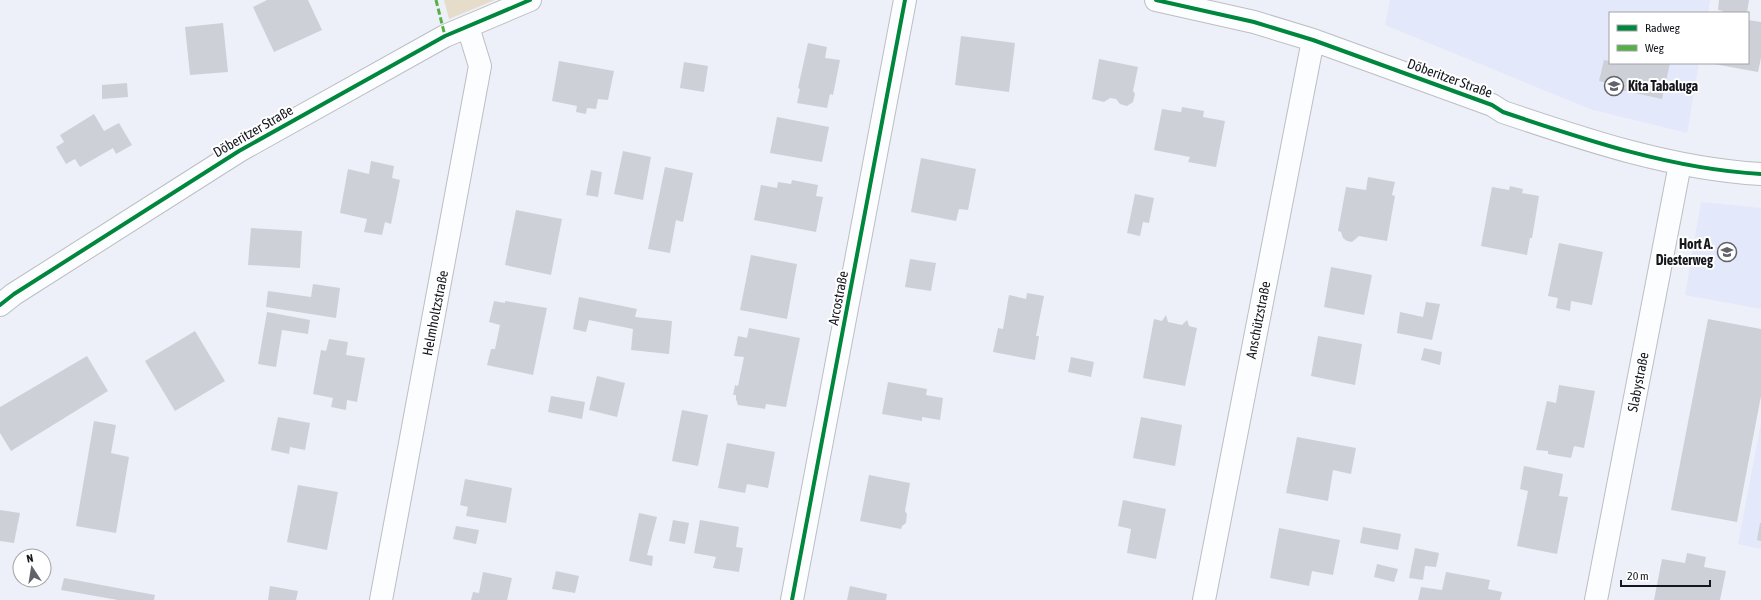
<svg xmlns="http://www.w3.org/2000/svg" width="1761" height="600" font-family="'Asap Condensed',sans-serif">
  <rect width="100%" height="100%" fill="#edf0f8"/>
  <path fill="#e3e8fa" d="M1390 0H1710L1708 13H1610V63H1699L1687 133 1590 109 1385 25Z
    M1701 202 1761 208V309L1685 295Z
    M1761 423V549L1738 544Z"/>
  <path fill="#e5ddc9" d="M444 0H495L449 19Z"/>
  <path fill="#cdd0d7" d="M267 0H308L322 30 274 52 253 7Z
    M1719 0H1749L1747 13H1723V11L1718 10Z
    M1748 20 1761 22V58L1758 72 1714 64V63H1748Z
    M223 23 228 72 190 75 185 27Z
    M961 36 1015 43 1009 92 955 85Z
    M808 43 827 47 825 58 840 60 833 95 830 94 827 108 797 103 800 89 798 88Z
    M1099 59 1138 67 1133 91 1135 94 1133 102 1127 106 1120 104 1116 99 1110 98 1104 102 1092 99Z
    M1604 60 1610 61V63H1670L1662 99 1612 88 1613 84 1599 81Z
    M559 61 614 71 608 100 598 99 596 109 587 108 586 114 576 112 577 106 552 101Z
    M684 62 708 66 704 92 680 88Z
    M127 83 128 97 102 99V85Z
    M1182 107 1204 111 1203 117 1225 121 1216 167 1188 162 1190 157 1154 150 1162 109 1181 112Z
    M94 114 104 131 119 123 132 145 116 154 113 148 80 167 75 159 66 164 56 147 64 142 60 135Z
    M777 117 829 127 822 162 770 153Z
    M623 151 651 157 643 200 614 194Z
    M921 158 976 169 968 210 959 209 956 221 911 212Z
    M371 161 394 166 392 178 400 180 391 224 385 222 382 235 364 232 367 219 340 213 348 169 369 174Z
    M665 167 693 173 683 222 676 220 670 253 648 249Z
    M591 170 602 172 598 197 586 195Z
    M1368 177 1395 182 1392 195 1395 196 1387 241 1359 236 1352 242 1347 241 1343 238 1341 232 1338 231 1346 187 1366 190Z
    M792 180 818 185 816 196 823 197 816 232 754 220 761 185 777 188 778 182 791 184Z
    M1510 186 1523 189 1522 193 1539 196 1532 238H1530L1527 255 1481 246 1492 187 1509 190Z
    M1135 194 1154 198 1149 223 1143 222 1140 236 1127 233Z
    M516 210 562 219 551 275 505 265Z
    M251 228 302 231 300 268 248 265Z
    M1559 243 1603 252 1592 305 1571 301 1570 311 1556 308 1558 298 1548 296Z
    M751 255 797 264 787 319 740 310Z
    M910 259 936 263 931 291 905 287Z
    M1331 267 1372 275 1364 315 1324 307Z
    M313 284 340 288 336 318 266 307 268 291 311 297Z
    M1027 293 1044 296 1036 336H1039L1035 360 993 352 998 328 1003 329 1009 295 1026 299Z
    M579 297 637 309 635 317 672 321 669 354 631 350 633 329 589 320 586 332 573 329Z
    M494 301 505 303V301L547 308 533 375 487 365 491 349H495L500 325 489 322Z
    M1426 302 1440 304 1432 340 1397 333 1400 312 1423 317Z
    M267 312 310 320 308 334 282 330 276 367 258 364Z
    M1166 315 1168 322 1182 325 1187 320 1189 326 1197 328 1185 386 1143 378 1154 319 1162 321Z
    M1708 319 1761 329V396L1737 522 1671 510Z
    M749 328 800 338 786 407 766 404 765 409 738 405 736 399V395H733L735 385 738 386 744 357 734 356 738 336 747 338Z
    M195 331 225 381 175 411 145 361Z
    M1318 336 1362 344 1355 385 1311 376Z
    M329 339 348 342 346 355 365 358 357 402 347 400 346 410 331 407 333 398 313 394 321 350 326 351Z
    M1424 348 1442 352 1440 365 1421 360Z
    M87 356 108 391 11 451 0 433V407Z
    M1071 357 1094 362 1091 377 1068 372Z
    M597 376 625 383 617 417 589 410Z
    M888 382 927 389 926 395 943 398 940 420 922 417V421L882 414Z
    M1559 385 1595 391 1584 448 1574 446 1571 458 1548 454V451L1536 450 1547 401 1556 403Z
    M551 396 585 402 582 419 548 412Z
    M682 410 708 415 698 466 672 461Z
    M278 417 310 423 305 450 290 447 289 454 271 450Z
    M1141 417 1182 425 1175 466 1133 458Z
    M94 421 116 425 111 453 129 457 116 533 76 526Z
    M1297 437 1356 448 1351 474 1333 470 1328 501 1286 493Z
    M727 443 775 452 768 488 747 484 745 493 718 488Z
    M1524 466 1563 474 1559 496 1568 497 1557 554 1517 546 1528 491 1520 489Z
    M869 475 910 483 905 511 907 514 906 523 902 526 901 529 860 521Z
    M465 479 512 488 506 523 466 516 468 507 460 505Z
    M298 485 338 492 327 550 287 542Z
    M1123 500 1166 509 1156 559 1127 553 1131 529 1118 526Z
    M0 510 20 513 14 543 0 541Z
    M639 513 657 517 647 555 653 556 652 566 629 561Z
    M673 520 689 523 685 544 669 541Z
    M700 520 739 527 736 547 743 548 739 572 713 568 716 557 694 553Z
    M1760 523H1761V541L1757 540Z
    M456 526 479 530 476 544 453 539Z
    M1363 527 1401 534 1398 550 1360 543Z
    M1279 528 1340 540 1333 575 1312 571 1309 586 1270 578Z
    M1415 548 1439 553 1436 567 1425 566 1423 580 1409 578Z
    M1687 553 1706 557 1704 567 1726 571 1720 600H1654L1662 559 1685 563Z
    M1377 564 1398 569 1394 582 1374 577Z
    M556 571 579 576 575 593 552 589Z
    M483 572 512 578 507 600H471L473 592 479 593Z
    M1446 572 1490 580 1488 589 1502 592 1500 600H1418L1421 587 1442 590Z
    M64 578 155 595 154 600H118L61 590Z
    M270 586 298 591 296 600H268Z
    M850 586 887 594 886 600H847Z"/>
  <g fill="none" stroke-linecap="round" stroke-linejoin="round">
    <defs>
      <path id="minor" d="M1156 0 1254 22 1313 40 1492 105 1503 112C1586 140 1672 169 1761 174
        M0 305 14 294 239 151 445 36 530 0
        M381 600 480 66 468 27
        M792 600 905 0
        M1204 600 1313 40
        M1596 600 1680 164"/>
    </defs>
    <use href="#minor" stroke="#bcbec5" stroke-width="24"/>
    <use href="#minor" stroke="#fcfdfe" stroke-width="22"/>
    <path stroke="#55b145" stroke-width="3" stroke-dasharray="6 3" stroke-linecap="butt" d="M436 0 445 36"/>
    <defs>
      <path id="cycleway" d="M1156 0 1254 22 1313 40 1492 105 1503 112C1586 140 1672 169 1761 174
        M0 305 14 294 239 151 445 36 530 0
        M792 600 905 0"/>
    </defs>
    <use href="#cycleway" stroke="#fff" stroke-width="6"/>
    <use href="#cycleway" stroke="#00873e" stroke-width="4"/>
  </g>
  <defs>
    <symbol id="school-ring" viewBox="-11 -11 22 22"><circle r="9.5" fill="#fff" stroke="#61636a" stroke-width="1.5"/><path d="M0-5L7-2L0 1L-7-2ZM-4 1L0 2.5L4 1V4Q0 6-4 4Z" fill="#61636a"/></symbol>
  </defs>
  <g fill-rule="evenodd">
    <use href="#school-ring" x="1603" y="75" width="22" height="22"/>
    <use href="#school-ring" x="1716" y="241" width="22" height="22"/>
  </g>
  <g text-anchor="middle" dominant-baseline="central" stroke-width="4" stroke-linejoin="round" paint-order="stroke">
    <g font-size="14" fill="#15171d" stroke="#fff">
      <text transform="translate(1450 78) rotate(20)">Döberitzer Straße</text>
      <text transform="translate(253 131) rotate(-30)">Döberitzer Straße</text>
      <text transform="translate(838 298) rotate(-79)">Arcostraße</text>
      <text transform="translate(435 313) rotate(-79)">Helmholtzstraße</text>
      <text transform="translate(1258 320) rotate(-79)">Anschützstraße</text>
      <text transform="translate(1638 382) rotate(-79)">Slabystraße</text>
    </g>
    <g font-size="14" font-weight="bold" fill="#15171d" stroke="#fff" text-anchor="start">
      <text x="1628" y="86">Kita Tabaluga</text>
      <text x="1713" y="244" text-anchor="end">Hort A.<tspan x="1713" dy="16">Diesterweg</tspan></text>
    </g>
  </g>
  <rect x="1609" y="12" width="140" height="52" fill="#ffffff" stroke="#a1a2a5"/>
  <rect x="1617" y="25" width="20" height="6" fill="#00873e" stroke="#a1a2a5"/>
  <text x="1645" y="32" font-size="12" fill="#15171d">Radweg</text>
  <rect x="1617" y="45" width="20" height="6" fill="#55b145" stroke="#a1a2a5"/>
  <text x="1645" y="52" font-size="12" fill="#15171d">Weg</text>
  <g transform="translate(32 568) rotate(348)"><circle r="19" fill="#ffffff" stroke="#a1a2a5"/>
  <path d="M0-3L7 15L0 10L-7 15Z" fill="#61636a"/>
  <text y="-6" font-size="11" font-weight="bold" text-anchor="middle" fill="#15171d">N</text>
  </g>
  <path d="M1621 580v6h89v-6" fill="none" stroke="#15171d" stroke-width="2"/>
  <text x="1627" y="580" font-size="12" fill="#15171d" stroke="#ffffff" stroke-width="3" paint-order="stroke">20 m</text>
</svg>
